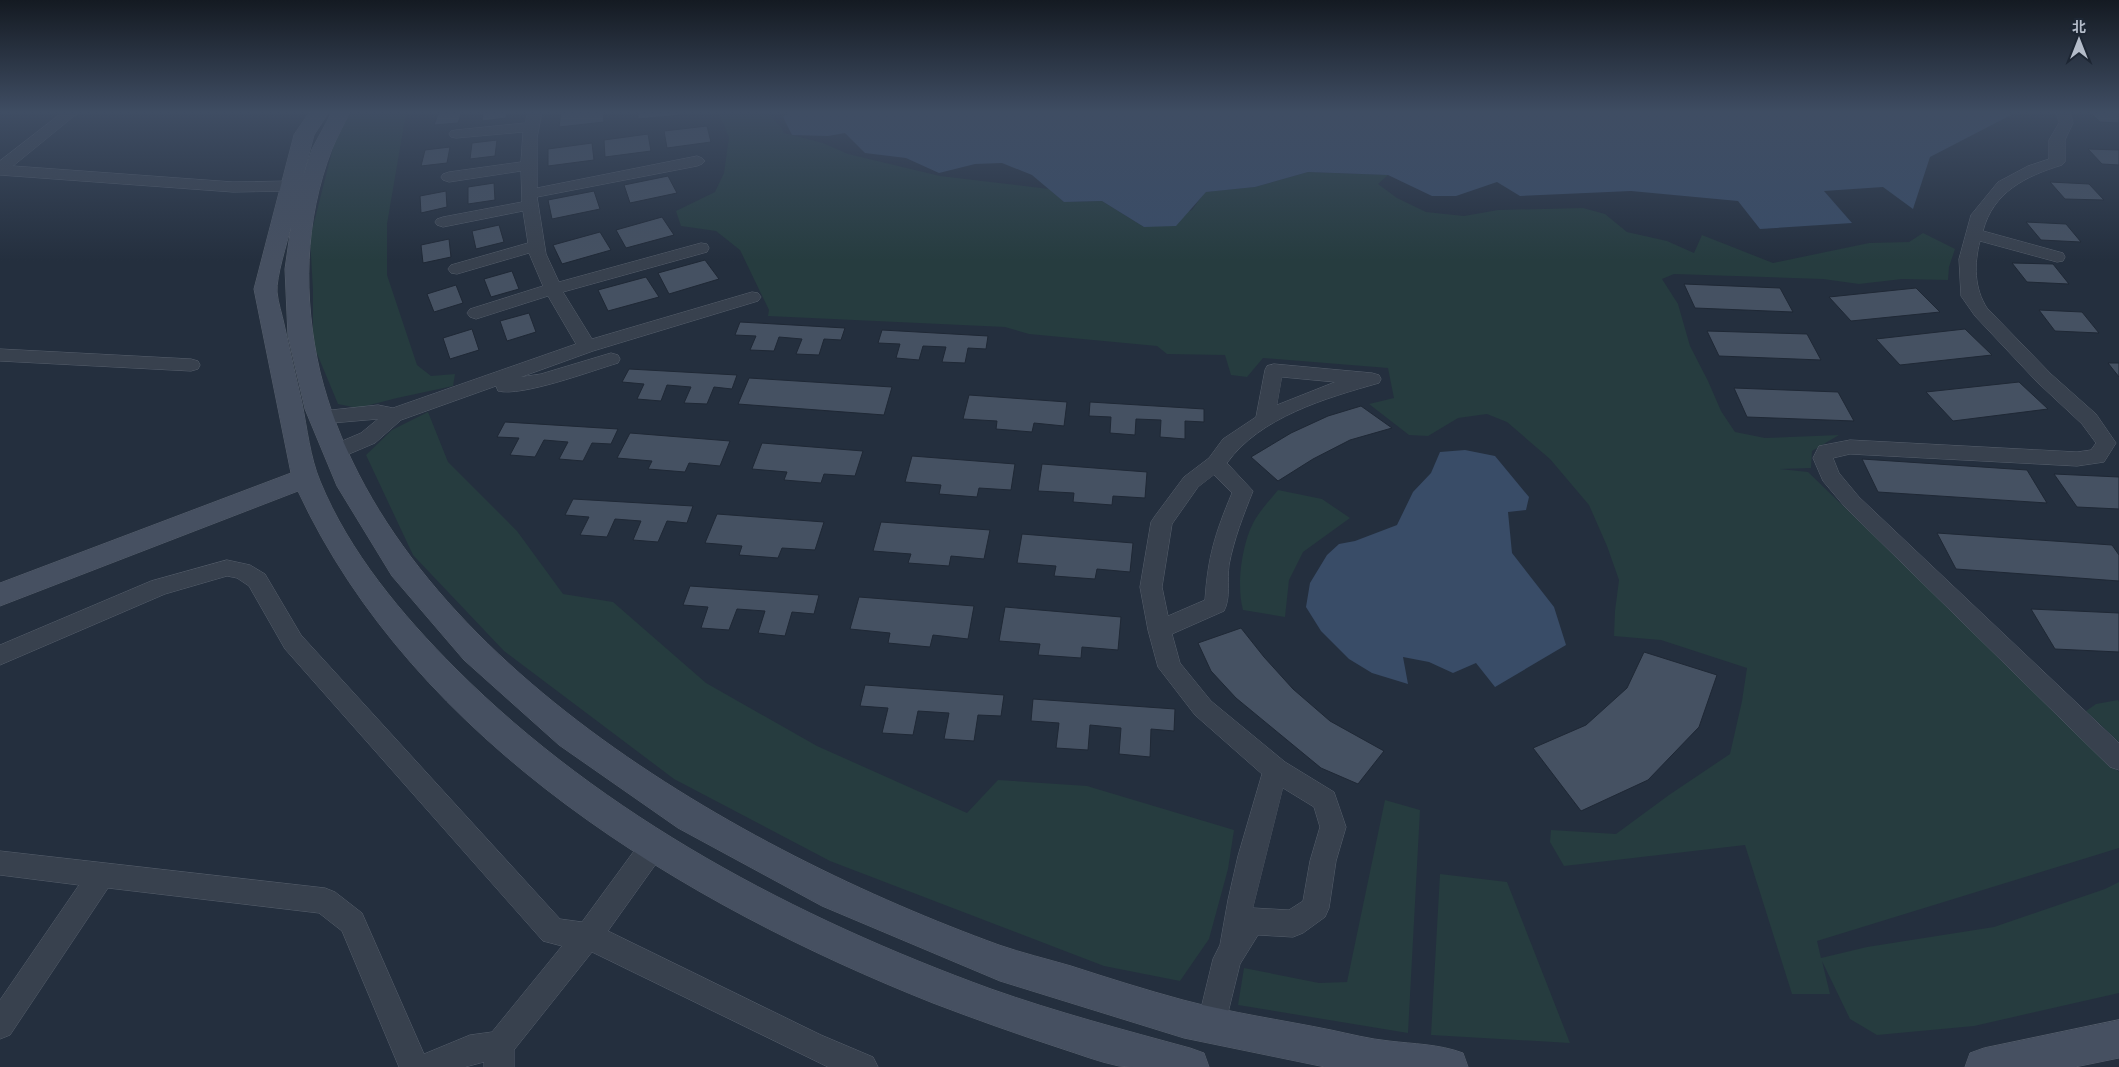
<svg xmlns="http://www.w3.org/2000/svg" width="2119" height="1067" font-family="Barlow,'Noto Sans SC',sans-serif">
  <rect width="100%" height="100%" fill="#242f3e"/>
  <path fill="#263c3f" d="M351 112H409L405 119 387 224V275L417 365 431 376 455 374 453 386 397 398 358 408 338 404 313 344V291L310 238 336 136Z
    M718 112H771L769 114 781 127 784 133 823 143 848 154 940 176 1049 189 1064 202 1102 201 1144 227 1192 210 1205 192 1255 187 1308 172 1388 175 1378 184 1397 198 1426 212 1464 216 1498 210 1583 208 1605 214 1627 232 1667 241 1694 253 1702 235 1773 263 1869 243 1909 242 1923 233 1955 249 1949 267 1948 280 1902 279 1859 284 1823 279 1674 274 1662 279 1678 304 1690 346 1708 381 1721 411 1735 432 1765 438 1839 435 1812 451 1811 468 1780 469 1808 472 2119 772V848L1817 941 1821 958 1867 947 1994 927 2105 889 2119 882V993L1974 1026 1877 1035 1850 1019 1822 961 1830 994H1792L1745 845 1564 866 1550 842 1551 830 1616 834 1669 795 1730 754 1742 701 1747 668 1661 640 1614 636 1615 611 1619 580 1607 546 1589 505 1550 459 1507 422 1487 414 1458 418 1428 436 1409 435 1369 404 1394 398 1388 368 1263 358 1247 377 1231 375 1225 355 1167 354 1157 346 1029 334 1005 327 768 316 769 310 740 250 716 231 681 226 676 211 715 192 724 173 729 137Z
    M428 412 448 462 517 531 563 594 613 602 706 683 817 746 967 813 998 780 1087 786 1234 830 1228 869 1209 939 1180 981 1104 966 830 861 674 779 504 651 413 555 366 455 392 430Z
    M1278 490 1322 499 1350 518 1303 552 1289 580 1285 617 1243 610C1236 585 1242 540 1256 518 1262 508 1271 499 1278 490Z
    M2118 700 2119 702V742L2086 711 2096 704Z
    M1385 800 1420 810 1408 1033 1238 1005 1244 968 1319 983 1347 982Z
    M1440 874 1507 882 1570 1043 1431 1035Z"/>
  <path fill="#394c67" d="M790 112H2008L2011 115 1930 157 1913 209 1883 187 1824 191 1852 223 1760 229 1738 201 1631 191 1520 196 1497 182 1456 196H1432L1388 175 1308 172 1255 187 1206 192 1176 226 1144 227 1102 201 1064 202 1032 175 1002 163 975 164 939 173 906 158 865 153 845 133 828 136 792 135 783 117Z
    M1465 450 1495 456 1529 497 1526 510 1508 512 1512 553 1554 607 1566 645 1495 687 1476 663 1453 673 1429 662 1403 657 1408 684 1372 673 1349 659 1321 631 1306 607 1310 583 1327 555 1339 544 1355 541 1397 525 1413 492 1431 473 1440 452Z"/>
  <path fill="#455162" stroke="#1f2835" d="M439 112H462L458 123 434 125Z
    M483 112H507L506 118 482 121Z
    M561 112H603L604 122 559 127Z
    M638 112H681V115L638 119Z
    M2090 112H2119V123L2100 122Z
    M707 126 711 142 667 148 664 131Z
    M648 134 651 151 605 157 604 140Z
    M497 140 495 156 470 159 472 143Z
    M592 143 594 160 548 166V149Z
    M450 147 447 163 421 166 425 150Z
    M2088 149 2119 150V165L2102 164Z
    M668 176 677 193 630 203 624 185Z
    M2050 182 2089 184 2104 200 2065 199Z
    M494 183 495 200 468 204V187Z
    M446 191 447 207 421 213 420 196Z
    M594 191 600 209 552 219 548 200Z
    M662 217 674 235 626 248 616 230Z
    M2026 222 2066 224 2081 242 2041 240Z
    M499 225 504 242 476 249 472 231Z
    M600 232 611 250 562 264 553 245Z
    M449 239 451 257 423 263 421 245Z
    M705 260 719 279 669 294 658 273Z
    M2012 263 2053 264 2069 284 2027 282Z
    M512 271 519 289 491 297 484 279Z
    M646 277 659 297 608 311 598 290Z
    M1684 284 1780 288 1793 312 1695 308Z
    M456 285 463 303 434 312 427 294Z
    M1916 288 1940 312 1851 321 1829 297Z
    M2039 310 2082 312 2099 333 2055 331Z
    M529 313 536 332 507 341 500 321Z
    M740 322 845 328 841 340 824 339 819 355 796 354 802 339 779 337 774 351 750 350 756 336 735 335Z
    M472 329 479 350 450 359 443 338Z
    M1965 329 1992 355 1900 365 1876 339Z
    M882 330 988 336 986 349 968 348 965 363 942 362 946 347 923 346 919 360 896 358 900 344 878 343Z
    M1707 331 1807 334 1821 360 1719 356Z
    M2108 363H2119V377Z
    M629 369 737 375 732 389 714 387 707 404 684 403 691 387 667 385 661 401 637 399 644 384 622 382Z
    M749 378 892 387 884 415 738 404Z
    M2019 382 2048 409 1953 421 1926 392Z
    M1734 388 1838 392 1854 421 1747 417Z
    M969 395 1067 402 1064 426 1034 423 1032 432 996 429 997 421 963 419Z
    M1090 402 1204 409V422L1185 421V439L1160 437 1161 420 1136 419 1135 435 1110 433 1111 417 1089 416Z
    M1361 406 1392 428 1350 440 1313 459 1278 481 1251 457 1291 433 1328 416Z
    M505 422 618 429 611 444 592 443 583 461 559 459 568 442 544 440 535 457 510 455 519 438 497 437Z
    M630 433 730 441 720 466 689 463 685 472 648 469 652 461 617 458Z
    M762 443 863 451 855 476 824 474 821 483 784 480 787 472 752 469Z
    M912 456 1015 464 1011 490 979 488 977 497 939 494 941 485 905 482Z
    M1862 459 2027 470 2047 503 1878 492Z
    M1042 464 1147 472 1145 498 1113 496 1112 505 1073 502 1074 493 1038 491Z
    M2054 474 2119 477V509L2077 507Z
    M573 499 693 506 687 523 667 521 658 542 633 540 641 521 615 519 607 537 580 535 589 517 565 515Z
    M717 514 824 522 815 550 782 548 778 558 739 555 742 546 705 543Z
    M881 522 990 530 984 559 951 556 949 566 908 563 911 554 873 551Z
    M1937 533 2112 545 2119 555V581L1956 569Z
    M1022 534 1133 543 1130 572 1097 569 1095 579 1054 576 1056 566 1017 563Z
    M690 586 819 595 814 614 792 612 785 636 758 633 765 611 737 609 729 630 701 628 708 607 683 605Z
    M859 597 974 606 968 639 933 635 930 647 888 643 890 633 850 629Z
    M1005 607 1121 617 1118 650 1082 647 1081 658 1038 655 1040 644 999 641Z
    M2031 609 2119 613V652L2055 649Z
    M1241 628 1264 657 1293 689 1330 721 1384 751 1358 784 1321 768 1236 698 1211 671 1198 643Z
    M1644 652 1717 675 1699 727 1648 780 1581 811 1533 748 1586 725 1627 688Z
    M865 685 1004 695 1001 716 978 715 974 741 944 739 949 713 918 711 913 735 882 733 888 708 860 706Z
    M1033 699 1175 709 1174 731 1151 729 1150 757 1119 754 1121 728 1090 725 1088 750 1056 748 1059 723 1031 721Z"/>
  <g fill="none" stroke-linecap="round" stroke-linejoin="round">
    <defs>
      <path id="street" d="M63 112H79L13 166 233 182 291 181 297 183 299 186 297 189 291 191 233 192 0 175V161Z
        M528 112H542L537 138V188L697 156 702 158 705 161 702 164 697 166 537 197 546 254 559 282 701 243 707 244 709 248 707 252 563 292 592 339 752 292 758 293 761 297 758 301 593 351 521 377 541 374 611 353 618 355 620 359 618 363C591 371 522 397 498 391L496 386 401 420 375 443 342 457 335 459 328 457 325 452 328 447 361 433 378 419 320 424 313 422 310 417 313 412 378 405 393 408 576 344 548 296 476 319 470 317 467 313 470 309 543 286 529 253 457 274 451 273 448 269 451 265 528 243 523 211 443 227 437 225 435 222 437 219 443 217 522 202 521 171 449 182 443 180 441 177 443 174 449 172 521 162 523 132 456 138 451 137 449 134 451 131 456 130 525 123Z
        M2056 112H2070L2073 123 2065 140V162L2062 165C2026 176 1993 192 1983 231L2063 253 2065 257 2063 261 2057 262 1980 241C1974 264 1974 288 1987 308L2051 374 2096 414 2116 443 2104 462 2077 466 1850 454 1833 458 1839 473 1859 497 2119 743V770L2110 767 1845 507 1823 481 1813 458 1819 446 1850 440 2077 452 2091 450 2096 443 2082 424 2037 382 1975 316 1961 296 1959 259 1971 215 1998 182 2028 166 2049 159V140L2059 123Z
        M0 349 191 359 198 361 200 365 198 369 191 371 0 361Z
        M1274 364 1372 373 1379 375 1381 379 1379 383C1326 398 1260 417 1227 463L1253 491C1243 516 1234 539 1229 565 1227 580 1231 598 1224 611L1172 634 1180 663 1211 701 1285 762 1334 792 1346 827 1336 861 1329 908 1325 917 1303 933 1293 937 1258 935 1240 964 1225 1025 1221 1035 1211 1039 1201 1035 1197 1025 1213 959 1220 945 1228 900 1238 856 1262 774 1195 715 1158 667 1148 630 1140 587 1151 522 1155 516 1184 477 1209 458 1223 439 1256 417 1265 370 1267 366ZM1282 377 1335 382 1277 405ZM1214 475 1232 493C1215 534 1208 556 1205 600L1168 616 1162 587 1172 524 1198 487ZM1283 788 1314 807 1320 827 1310 861 1303 901 1289 910 1253 908Z
        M227 560 250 565 265 574 301 635 560 919 582 922 645 836 654 833 663 836 667 845 663 854 608 931 821 1035 873 1057 878 1067H828L592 952 514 1050V1067H484V1062L465 1067H399L342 931 319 913 108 888 10 1035 0 1039V1000L79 885 0 875V851L325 888 335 892 362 913 424 1054 470 1035 492 1032 562 946 543 941 285 649 249 586 237 578 227 576 165 594 0 665V645L151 581Z"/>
      <path id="secondary" d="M310 112H329L314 135 303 177 312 149 332 112H350C344 124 337 137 332 149 304 221 303 298 320 372 390 656 743 852 999 945 1022 953 1047 959 1071 966 1108 978 1146 990 1183 1000 1232 1013 1282 1020 1331 1030 1350 1034 1369 1039 1389 1041 1413 1044 1439 1044 1463 1053L1468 1067H1325L1184 1038 1000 981 822 906 678 828 559 745 464 660 392 576 337 486 305 409 288 336 285 269 291 227C287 243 276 277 277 292 278 303 282 314 284 324 290 351 296 377 302 403 307 428 310 457 320 481 349 552 402 615 456 669 604 817 796 918 991 989 1056 1012 1124 1030 1190 1048L1204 1053 1209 1067C1188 1067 1168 1067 1147 1067 1138 1067 1128 1067 1119 1066 1099 1062 1079 1054 1060 1048 1017 1034 975 1019 933 1003 684 904 415 743 298 491L0 606V583L291 473 254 289 294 135Z
        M2119 1020V1058L2075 1067H1965L1970 1053 1984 1048Z"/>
    </defs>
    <use href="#street" stroke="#565f6c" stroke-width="1"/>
    <use href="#secondary" stroke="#565f6c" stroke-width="1"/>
    <use href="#street" fill="#38414e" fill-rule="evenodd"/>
    <use href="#secondary" fill="#465061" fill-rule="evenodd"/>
  </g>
  <linearGradient id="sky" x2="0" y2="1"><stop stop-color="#141a22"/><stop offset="0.43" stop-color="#3f4d63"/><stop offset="1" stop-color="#3f4d63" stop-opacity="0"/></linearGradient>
  <rect width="2119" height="261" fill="url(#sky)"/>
  <g transform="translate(2079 40)" stroke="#1d2633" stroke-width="4" paint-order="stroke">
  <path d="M0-4L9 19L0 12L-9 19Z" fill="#b4bcc9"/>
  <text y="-8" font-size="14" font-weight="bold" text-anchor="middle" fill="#b4bcc9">北</text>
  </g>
</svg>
